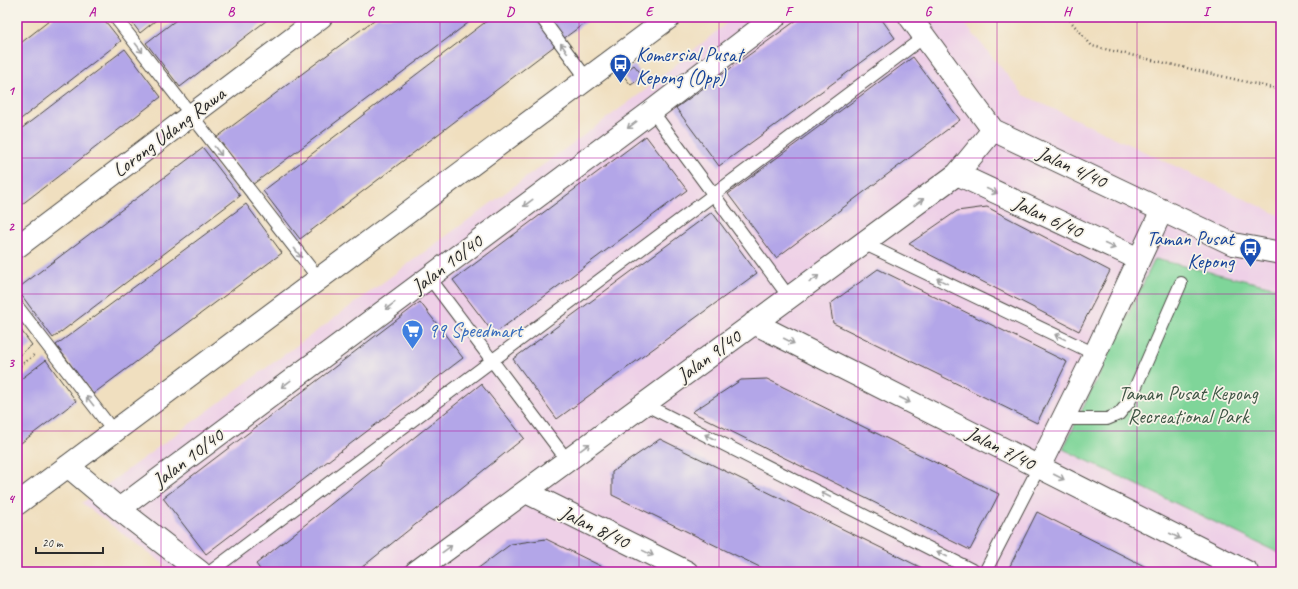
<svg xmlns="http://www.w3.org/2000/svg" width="1298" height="589" font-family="Caveat,sans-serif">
  <rect width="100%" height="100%" fill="#f7f3e8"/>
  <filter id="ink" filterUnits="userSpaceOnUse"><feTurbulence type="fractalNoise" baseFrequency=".025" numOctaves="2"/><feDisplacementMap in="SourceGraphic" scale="8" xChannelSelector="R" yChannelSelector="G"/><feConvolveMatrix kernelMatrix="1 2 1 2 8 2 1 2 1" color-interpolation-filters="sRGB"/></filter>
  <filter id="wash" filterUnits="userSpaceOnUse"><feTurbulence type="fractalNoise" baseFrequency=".012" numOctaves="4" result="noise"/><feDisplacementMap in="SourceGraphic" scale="16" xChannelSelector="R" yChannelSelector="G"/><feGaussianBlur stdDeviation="0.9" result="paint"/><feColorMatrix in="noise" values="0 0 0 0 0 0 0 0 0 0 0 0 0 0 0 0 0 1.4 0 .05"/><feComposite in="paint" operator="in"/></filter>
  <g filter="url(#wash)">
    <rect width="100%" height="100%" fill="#f0dfbf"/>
    <path fill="#eed0e7" d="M734 17H959L1024 95 1281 216V572H174L82 503 644 91Z"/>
    <path fill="#7fd599" stroke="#558062" d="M1155 259 1281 289V470L1279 477 1281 478V554L1063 449Z"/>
    <g id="blocks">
      <path fill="#b3a6e8" d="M54 17H102L121 41 17 122V46Z
        M128 17H160L140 33Z
        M180 17H271L180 87 146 43Z
        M378 17H476L252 185 216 138Z
        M492 17H536L557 44 300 239 263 191Z
        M546 17H593L563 39Z
        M801 17H880L895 38 719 166 676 108Z
        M125 49 161 97 17 208V132Z
        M913 57 960 120 776 258 728 194Z
        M634 65 643 76 631 85 622 74Z
        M646 136 687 190 494 334 453 280Z
        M203 148 240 196 53 338 17 289Z
        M246 204 282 253 93 394 56 345Z
        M987 207 1110 271 1079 331 909 244 957 211Z
        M712 212 757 273 557 419 513 359Z
        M878 269 1067 362 1037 423 833 323 830 304Z
        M420 302 463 358 206 554 163 498Z
        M17 325 32 345 17 357Z
        M46 360 76 401 17 446V382Z
        M767 379 999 494 970 550 692 412 741 380Z
        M481 384 524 438 356 572H262L256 564Z
        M660 439 930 572H770L612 495V472Z
        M1037 512 1156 572H1007Z
        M546 539 613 572H473L511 544Z"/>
    </g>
  </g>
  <g filter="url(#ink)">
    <use href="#blocks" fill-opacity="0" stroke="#494641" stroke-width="1"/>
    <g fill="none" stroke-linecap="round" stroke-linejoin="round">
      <defs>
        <path id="service" d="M115 17 319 279
          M541 17 587 79
          M652 111 789 297
          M863 243 1095 354
          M429 277 567 460
          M17 306 114 432
          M644 404 976 572
          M1063 419H1107L1119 414 1129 402 1181 283
          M210 572 924 37
          M985 572 1039 467"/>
        <path id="minor" d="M910 17 993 130 1233 244 1281 253
          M957 174 1139 259
          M17 247 321 17
          M754 323 1247 572
          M68 466 119 509 200 572
          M1039 467 1095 354 1162 210
          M526 492 687 572
          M17 504 670 17
          M119 509 652 111 775 17
          M416 572 957 174 993 130"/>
      </defs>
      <use href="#service" stroke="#494641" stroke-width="14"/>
      <use href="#minor" stroke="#494641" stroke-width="24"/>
      <path stroke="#494641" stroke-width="2.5" stroke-dasharray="1 3" stroke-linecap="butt" d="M1067 17 1092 46 1281 90
        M17 368 34 355"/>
      <use href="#service" stroke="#fff" stroke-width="12"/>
      <use href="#minor" stroke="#fff" stroke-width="22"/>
    </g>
    <defs><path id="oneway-shaft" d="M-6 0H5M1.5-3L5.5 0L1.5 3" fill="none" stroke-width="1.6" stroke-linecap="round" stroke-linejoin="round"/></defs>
    <g stroke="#a0a0a0">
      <use href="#oneway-shaft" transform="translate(139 48) rotate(52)"/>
      <use href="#oneway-shaft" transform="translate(564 48) rotate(-126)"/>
      <use href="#oneway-shaft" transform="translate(632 125) rotate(143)"/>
      <use href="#oneway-shaft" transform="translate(218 151) rotate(52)"/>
      <use href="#oneway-shaft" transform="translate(992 191) rotate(25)"/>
      <use href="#oneway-shaft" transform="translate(919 202) rotate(-36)"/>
      <use href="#oneway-shaft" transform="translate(528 203) rotate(143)"/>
      <use href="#oneway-shaft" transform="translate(1110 246) rotate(25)"/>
      <use href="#oneway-shaft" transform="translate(298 253) rotate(52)"/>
      <use href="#oneway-shaft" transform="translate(814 279) rotate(-36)"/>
      <use href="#oneway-shaft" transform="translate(942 281) rotate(-154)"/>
      <use href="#oneway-shaft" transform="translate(390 306) rotate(143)"/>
      <use href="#oneway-shaft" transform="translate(1060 337) rotate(-154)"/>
      <use href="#oneway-shaft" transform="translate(789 341) rotate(27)"/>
      <use href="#oneway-shaft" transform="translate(286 384) rotate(143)"/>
      <use href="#oneway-shaft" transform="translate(905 400) rotate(27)"/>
      <use href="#oneway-shaft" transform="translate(90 401) rotate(-128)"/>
      <use href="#oneway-shaft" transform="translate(710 437) rotate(-153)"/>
      <use href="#oneway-shaft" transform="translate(585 447) rotate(-36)"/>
      <use href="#oneway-shaft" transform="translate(1059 477) rotate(27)"/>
      <use href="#oneway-shaft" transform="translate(826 495) rotate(-153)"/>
      <use href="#oneway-shaft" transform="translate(1175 536) rotate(27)"/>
      <use href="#oneway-shaft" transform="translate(447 549) rotate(-36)"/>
      <use href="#oneway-shaft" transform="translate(648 553) rotate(26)"/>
      <use href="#oneway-shaft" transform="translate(942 554) rotate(-153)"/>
    </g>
  </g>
  <path fill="none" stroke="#b5179e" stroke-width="1" stroke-opacity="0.55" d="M161 17V572M301 17V572M440 17V572M579 17V572M719 17V572M858 17V572M997 17V572M1137 17V572M17 158H1281M17 294H1281M17 431H1281"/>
  <defs>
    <symbol id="bus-pin" viewBox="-11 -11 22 30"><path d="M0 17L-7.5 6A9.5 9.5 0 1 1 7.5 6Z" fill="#1a4fb4" stroke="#f7f3e8"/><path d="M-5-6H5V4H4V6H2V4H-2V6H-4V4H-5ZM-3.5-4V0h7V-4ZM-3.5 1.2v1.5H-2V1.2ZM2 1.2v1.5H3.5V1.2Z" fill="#fff"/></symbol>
    <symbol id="supermarket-pin" viewBox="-11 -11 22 30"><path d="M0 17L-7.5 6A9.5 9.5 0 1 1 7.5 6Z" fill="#3f7fe0" stroke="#f7f3e8"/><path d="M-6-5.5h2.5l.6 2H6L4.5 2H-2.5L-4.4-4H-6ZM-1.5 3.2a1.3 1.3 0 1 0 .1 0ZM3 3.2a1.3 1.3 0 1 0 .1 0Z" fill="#fff"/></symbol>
  </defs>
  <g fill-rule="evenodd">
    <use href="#bus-pin" x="608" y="52" width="25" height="34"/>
    <use href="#bus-pin" x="1238" y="236" width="25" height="34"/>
    <use href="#supermarket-pin" x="400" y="318" width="25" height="34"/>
  </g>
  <g text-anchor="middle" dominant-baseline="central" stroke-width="3.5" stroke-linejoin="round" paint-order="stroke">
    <g font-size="20" fill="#164399" stroke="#f7f3e8" text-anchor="start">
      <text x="636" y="54">Komersial Pusat<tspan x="636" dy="23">Kepong (Opp)</tspan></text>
      <text x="1234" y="238" text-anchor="end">Taman Pusat<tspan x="1234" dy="23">Kepong</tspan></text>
    </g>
    <g font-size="20" fill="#2b2b2b" stroke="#f7f3e8">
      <text transform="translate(169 132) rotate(-37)">Lorong Udang Rawa</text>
      <text transform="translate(1072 167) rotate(25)">Jalan 4/40</text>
      <text transform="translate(1048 217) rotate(25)">Jalan 6/40</text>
      <text transform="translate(447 264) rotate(-37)">Jalan 10/40</text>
      <text transform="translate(709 356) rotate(-36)">Jalan 9/40</text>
      <text transform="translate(1001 448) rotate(27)">Jalan 7/40</text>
      <text transform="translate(188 458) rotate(-37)">Jalan 10/40</text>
      <text transform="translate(595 527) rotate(26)">Jalan 8/40</text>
    </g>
    <g font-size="20" fill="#366cbe" stroke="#f7f3e8" text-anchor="start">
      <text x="428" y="330">99 Speedmart</text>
    </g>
    <g font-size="20" fill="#405646" stroke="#f7f3e8">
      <text x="1188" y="393">Taman Pusat Kepong<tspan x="1188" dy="23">Recreational Park</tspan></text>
    </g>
  </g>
  <rect width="1298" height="589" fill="none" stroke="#f7f3e8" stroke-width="44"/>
  <path d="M36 547v6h67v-6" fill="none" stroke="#2b2b2b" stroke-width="2"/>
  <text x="42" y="547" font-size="12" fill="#2b2b2b" stroke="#f7f3e8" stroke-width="3" paint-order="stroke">20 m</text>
  <rect x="22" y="22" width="1254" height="545" fill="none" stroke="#b5179e" stroke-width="1.5"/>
  <g font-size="13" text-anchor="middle" font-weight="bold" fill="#b5179e">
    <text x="92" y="16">A</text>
    <text x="231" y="16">B</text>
    <text x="370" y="16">C</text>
    <text x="510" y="16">D</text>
    <text x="649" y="16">E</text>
    <text x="788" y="16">F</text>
    <text x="928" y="16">G</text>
    <text x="1067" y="16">H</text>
    <text x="1206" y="16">I</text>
    <text x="11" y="95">1</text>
    <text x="11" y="231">2</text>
    <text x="11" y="367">3</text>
    <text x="11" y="503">4</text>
  </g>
</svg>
